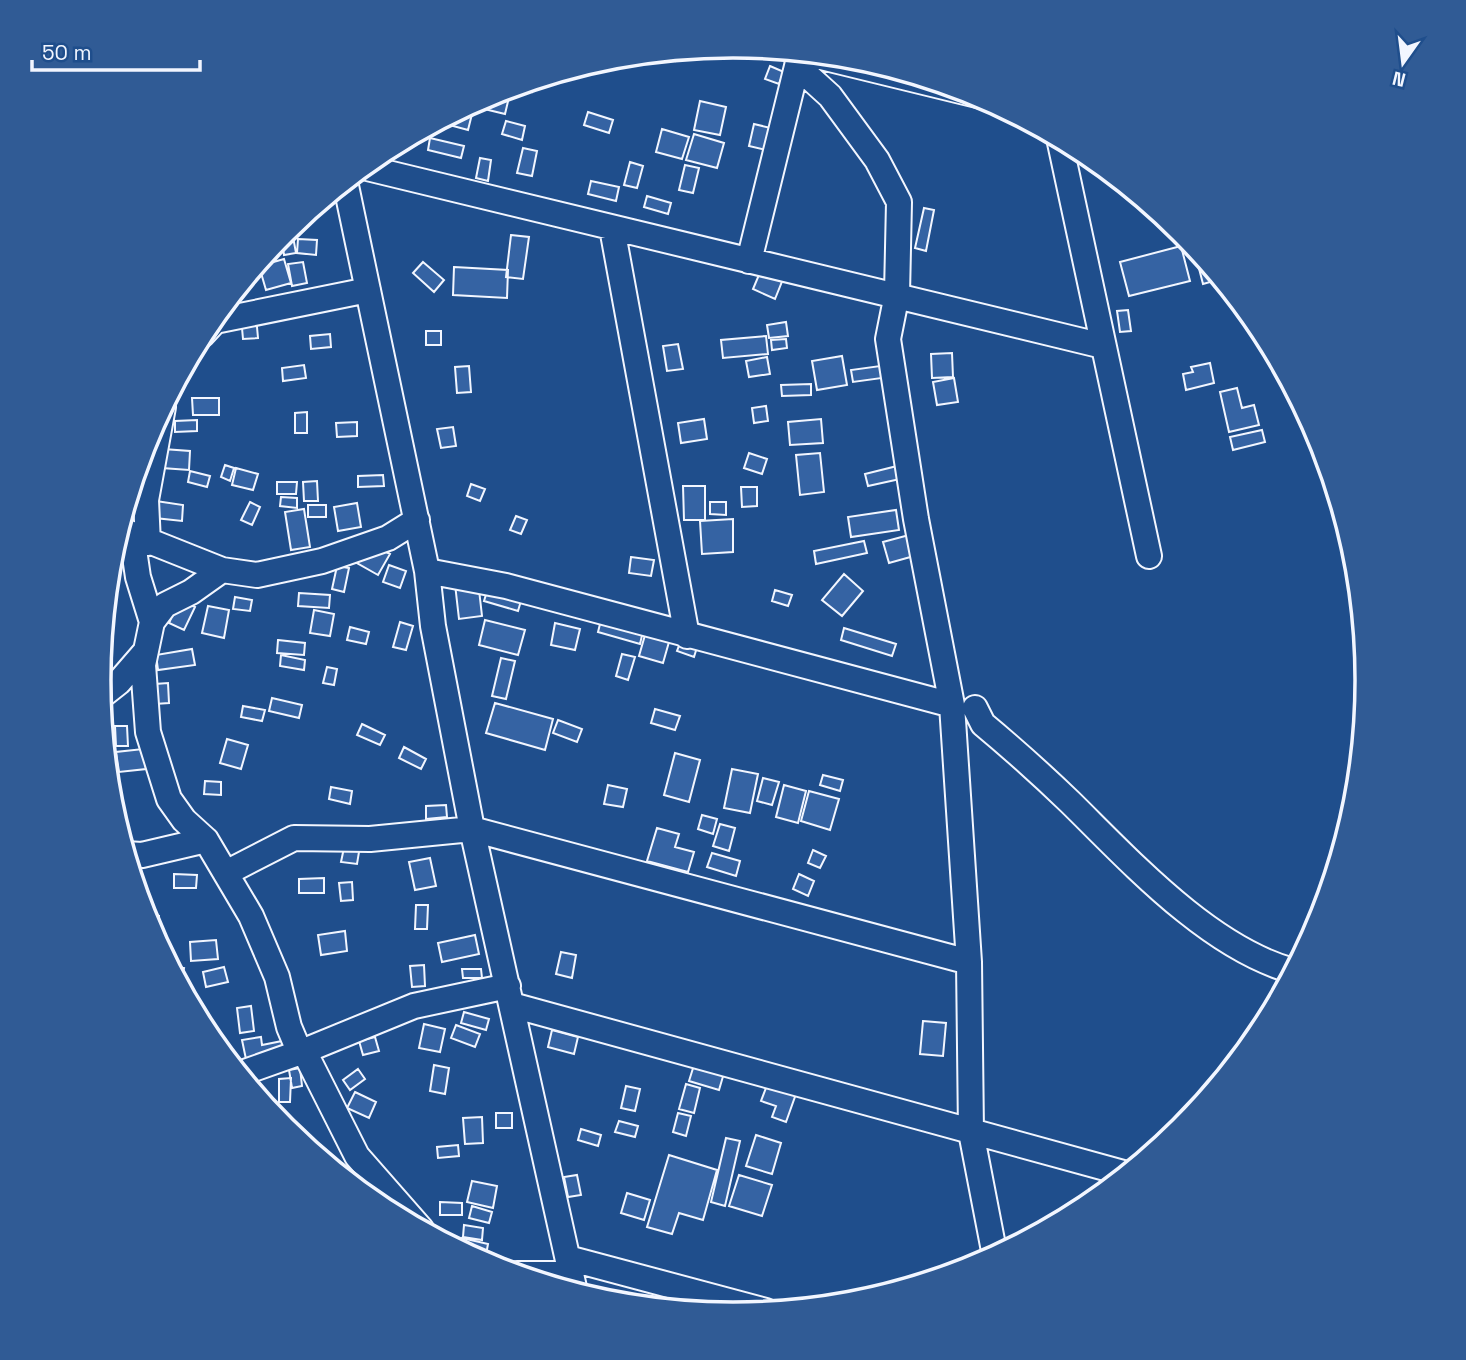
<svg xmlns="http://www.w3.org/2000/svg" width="1466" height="1360" font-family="'Space Grotesk',sans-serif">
  <rect width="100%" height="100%" fill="#1f4e8c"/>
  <path fill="#3563a3" stroke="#f2f6ff" stroke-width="2" d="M678 51 675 61 655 56 656 53Z
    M770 66 784 72 779 84 765 79Z
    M535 80 532 92 513 87Z
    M501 90 510 93 505 114 476 107 478 101Z
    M700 101 726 107 720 135 694 130Z
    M475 102 468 130 438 122Z
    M588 112 613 120 609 133 584 125Z
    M506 121 525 126 522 140 502 134Z
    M754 124 775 129 770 151 749 146Z
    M662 129 689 137 682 159 656 152Z
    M694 134 724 143 717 168 686 160Z
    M430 138 464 146 461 158 428 150Z
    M523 148 537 151 532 176 517 173Z
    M480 158 491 160 488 181 476 178Z
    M630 162 643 166 637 188 624 185Z
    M685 165 699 168 693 193 679 190Z
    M591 181 619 187 616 201 588 194Z
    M647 196 671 203 668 214 644 207Z
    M924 208 934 210 926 251 915 248Z
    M292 231 296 253 284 255 281 236Z
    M511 235 529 237 523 279 506 277Z
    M298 239 317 240 316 255 297 253Z
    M1193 245 1221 279 1203 284Z
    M1181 246 1190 281 1129 296 1120 262Z
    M284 259 291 283 266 290 259 266Z
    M303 262 307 283 292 286 288 264Z
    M423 262 444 280 434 292 413 273Z
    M454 267 508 270 507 298 453 295Z
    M761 270 783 279 775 299 753 289Z
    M1128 310 1131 331 1120 332 1117 311Z
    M256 316 258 338 243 339 241 317Z
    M786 322 788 336 769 338 767 325Z
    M426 331H441V345H426Z
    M330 334 331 347 311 349 310 336Z
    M766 336 768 354 723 358 721 340Z
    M786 339 787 348 772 350 771 340Z
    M678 344 683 369 667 371 663 346Z
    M952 353 953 377 932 378 931 354Z
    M842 356 847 385 817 390 812 361Z
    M767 357 770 374 749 377 746 361Z
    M1210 363 1214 383 1186 390 1183 374 1193 372 1191 367Z
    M304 365 306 378 283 381 282 368Z
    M469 366 471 392 457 393 455 367Z
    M880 366 882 378 853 382 851 370Z
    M954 378 958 402 937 405 933 382Z
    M811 384V395L782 396 781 385Z
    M1237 388 1242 408 1254 405 1259 425 1229 432 1220 392Z
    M192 398H219V415H193Z
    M766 406 768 421 754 423 752 408Z
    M307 412V433H295V413Z
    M704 419 707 439 681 443 678 423Z
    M821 419 823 443 790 445 788 422Z
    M197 420V431L175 432V421Z
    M357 422V436L337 437 336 423Z
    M453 427 456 446 441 448 437 429Z
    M1262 430 1265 442 1233 450 1230 437Z
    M163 449 190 451 189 470 162 468Z
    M749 453 767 459 762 474 744 468Z
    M820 453 824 492 800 495 796 455Z
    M225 465 234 468 230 481 221 477Z
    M897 466 900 479 868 486 865 474Z
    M236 468 258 474 253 490 232 485Z
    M190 471 210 476 207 487 188 482Z
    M383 475 384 486 358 487V476Z
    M317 481 318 501H304L303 482Z
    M277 482H297L296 494H277Z
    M471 484 485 489 480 501 467 496Z
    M683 486H705V520H684Z
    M741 487H757V506L742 507Z
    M281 497 297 498V508L280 506Z
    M156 501 183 505 182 521 155 518Z
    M250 502 260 507 252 525 241 520Z
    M710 502H726V515L710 514Z
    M357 503 361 527 338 531 334 507Z
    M308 505H326V517H308Z
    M304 509 310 547 291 550 285 512Z
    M896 510 899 530 851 537 848 517Z
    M516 516 527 520 521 534 510 530Z
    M733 519V552L702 554 700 521Z
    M909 535 914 556 889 563 883 542Z
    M864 541 867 553 816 564 814 551Z
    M368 542 390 554 378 575 357 563Z
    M631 557 654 560 651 576 629 573Z
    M389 565 406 571 400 588 383 582Z
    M337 566 349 568 344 592 332 589Z
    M844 574 863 591 842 616 822 600Z
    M478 581 482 616 459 619 455 584Z
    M489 585 523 594 518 611 484 601Z
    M775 590 792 595 788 606 772 601Z
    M299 593 330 595 329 608 298 606Z
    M235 597 252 600 250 611 233 609Z
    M179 600 195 607 184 630 169 623Z
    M106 602 113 603 110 635 103 634Z
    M208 606 229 610 224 638 202 633Z
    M314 610 334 614 330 636 310 633Z
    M602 616 644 627 640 644 598 632Z
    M485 620 525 630 518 655 479 645Z
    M400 622 413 626 406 650 393 647Z
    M555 623 580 629 575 650 551 645Z
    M350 627 369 632 366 644 347 640Z
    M844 628 896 644 892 656 841 640Z
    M645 635 669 642 663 663 639 656Z
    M682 638 698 644 694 657 677 651Z
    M278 640 305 643 304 655 277 653Z
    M192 649 195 665 158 670 156 655Z
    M622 654 635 657 628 680 616 676Z
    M281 655 305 660 304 670 280 666Z
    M501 658 515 661 506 699 492 696Z
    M327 667 337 669 334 685 323 683Z
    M168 683 169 703 155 704V684Z
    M272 698 302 705 299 718 269 711Z
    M495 703 553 719 545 750 486 733Z
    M243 706 265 710 262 721 241 717Z
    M655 709 680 716 675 730 651 723Z
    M558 720 582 729 577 742 553 733Z
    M362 724 385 735 380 745 357 735Z
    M115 726H127L128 746H116Z
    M227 739 248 745 241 769 220 763Z
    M404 747 426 759 421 769 399 758Z
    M143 749 146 769 119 772 116 752Z
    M675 753 700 760 689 802 664 795Z
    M732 769 758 774 750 813 724 808Z
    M823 775 843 780 840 791 820 785Z
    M763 778 779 782 772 805 757 801Z
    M205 781 221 782V795L204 794Z
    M608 785 627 789 623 807 604 804Z
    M784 785 806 791 798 823 776 817Z
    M331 787 352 791 350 804 329 799Z
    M809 791 839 799 830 830 801 821Z
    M446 805 447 817 426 819V806Z
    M702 815 717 819 713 834 698 829Z
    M720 824 735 828 729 851 713 846Z
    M657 828 679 834 675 847 694 852 688 872 647 861Z
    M345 843 360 846 357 864 341 862Z
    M813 850 826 856 820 868 808 863Z
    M712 853 740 861 736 876 707 867Z
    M430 858 436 886 415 890 409 862Z
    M174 874 197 875 196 888H174Z
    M799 874 814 881 808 896 793 889Z
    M324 878V893H299V879Z
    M352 882 353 900 341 901 339 883Z
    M416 905H428L427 929H415Z
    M144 915 159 916 158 928H149Z
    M345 931 347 951 321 955 318 935Z
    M475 935 479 954 442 962 438 943Z
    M216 940 218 959 191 961 190 942Z
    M561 952 576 955 572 978 556 974Z
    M424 965 425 986 412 987 410 966Z
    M170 966 184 968 181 981H178Z
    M224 967 228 982 206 987 203 972Z
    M462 969H481L482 978H463Z
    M251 1006 254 1031 240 1033 237 1008Z
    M464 1012 489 1019 486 1030 461 1023Z
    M923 1021 946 1023 943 1056 920 1054Z
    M424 1024 445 1029 440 1052 419 1048Z
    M456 1025 480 1034 475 1047 451 1038Z
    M552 1030 578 1037 574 1054 548 1047Z
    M261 1037 262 1045 292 1039 295 1055 247 1064 242 1040Z
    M375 1037 379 1051 363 1055 359 1041Z
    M434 1065 449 1068 445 1094 430 1091Z
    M694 1065 724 1073 719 1090 689 1081Z
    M300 1068 302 1086 292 1088 289 1070Z
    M358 1069 365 1079 350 1090 343 1080Z
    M291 1078 290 1102H279V1079Z
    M769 1080 797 1091 786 1122 772 1117 776 1106 761 1101Z
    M686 1084 700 1088 694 1113 679 1109Z
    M626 1086 640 1089 635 1111 621 1108Z
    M355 1092 376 1102 369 1118 347 1108Z
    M496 1113H512V1128H496Z
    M678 1113 691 1116 686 1136 673 1132Z
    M482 1117 483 1143 465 1144 463 1118Z
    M619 1121 638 1126 635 1137 615 1132Z
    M581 1129 601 1135 598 1146 578 1140Z
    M756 1135 781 1143 772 1174 746 1166Z
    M726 1138 740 1141 725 1206 711 1202Z
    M458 1145 459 1156 438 1158 437 1147Z
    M669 1155 717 1170 703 1220 679 1213 672 1234 647 1227Z
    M577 1175 581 1195 568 1197 564 1177Z
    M739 1175 772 1185 762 1216 729 1206Z
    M472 1181 497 1186 493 1208 467 1202Z
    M627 1193 650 1200 644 1220 621 1213Z
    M440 1202 462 1203V1215H440Z
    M472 1206 492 1212 489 1223 469 1218Z
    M464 1225 483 1228 482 1240 463 1237Z
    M462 1238 488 1244 486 1255 459 1250Z"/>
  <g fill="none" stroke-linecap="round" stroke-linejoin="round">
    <defs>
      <path id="minor" d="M801 52 981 96
        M797 66 830 96 877 160 899 202 897 294 888 339 916 519 952 705 969 962 971 1132 995 1256
        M1059 138 1149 556
        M363 167 1103 346
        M345 181 427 571 433 626 472 829 575 1292
        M612 228 687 636
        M749 261 800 54
        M202 335 215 321 368 290
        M119 529 222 570 257 575 322 561 388 538 417 520
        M121 541 132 536 138 577 152 622
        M148 543 146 500 163 407
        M222 570 191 592 165 605 152 622 143 665 148 732 169 799 184 820 206 840 251 916 277 977 289 1027 297 1046 304 1051 357 1156 421 1229
        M427 571 506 586 952 705
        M100 697 119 682 145 652
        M975 708 983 724C1013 749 1042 775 1070 802 1131 862 1209 948 1293 971
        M126 854 142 855 206 840
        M226 873 294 838 370 839 472 829 969 962
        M512 1005 1127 1174
        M239 1074 304 1051 414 1006 508 986
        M568 1258 766 1311
        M517 1274H571"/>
    </defs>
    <use href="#minor" stroke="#f2f6ff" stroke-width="28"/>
    <use href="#minor" stroke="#1f4e8c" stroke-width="24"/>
  </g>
  <path d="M0 0H1466V1360H0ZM111 680a622 622 0 1 1 1244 0a622 622 0 1 1-1244 0Z" fill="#305b95" fill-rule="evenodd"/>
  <path fill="none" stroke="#f2f6ff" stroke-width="3.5" d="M111 680a622 622 0 1 1 1244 0a622 622 0 1 1-1244 0Z"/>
  <g transform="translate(1403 63) rotate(194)" stroke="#1f4e8c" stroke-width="5" paint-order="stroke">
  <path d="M0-5L12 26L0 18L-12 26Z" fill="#f2f6ff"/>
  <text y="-10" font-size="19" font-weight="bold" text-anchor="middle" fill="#f2f6ff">N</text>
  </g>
  <path d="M32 60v10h168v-10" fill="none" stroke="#f2f6ff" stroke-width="3.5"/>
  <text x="42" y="60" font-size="21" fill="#f2f6ff" stroke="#1f4e8c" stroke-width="5" paint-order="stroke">50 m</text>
</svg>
